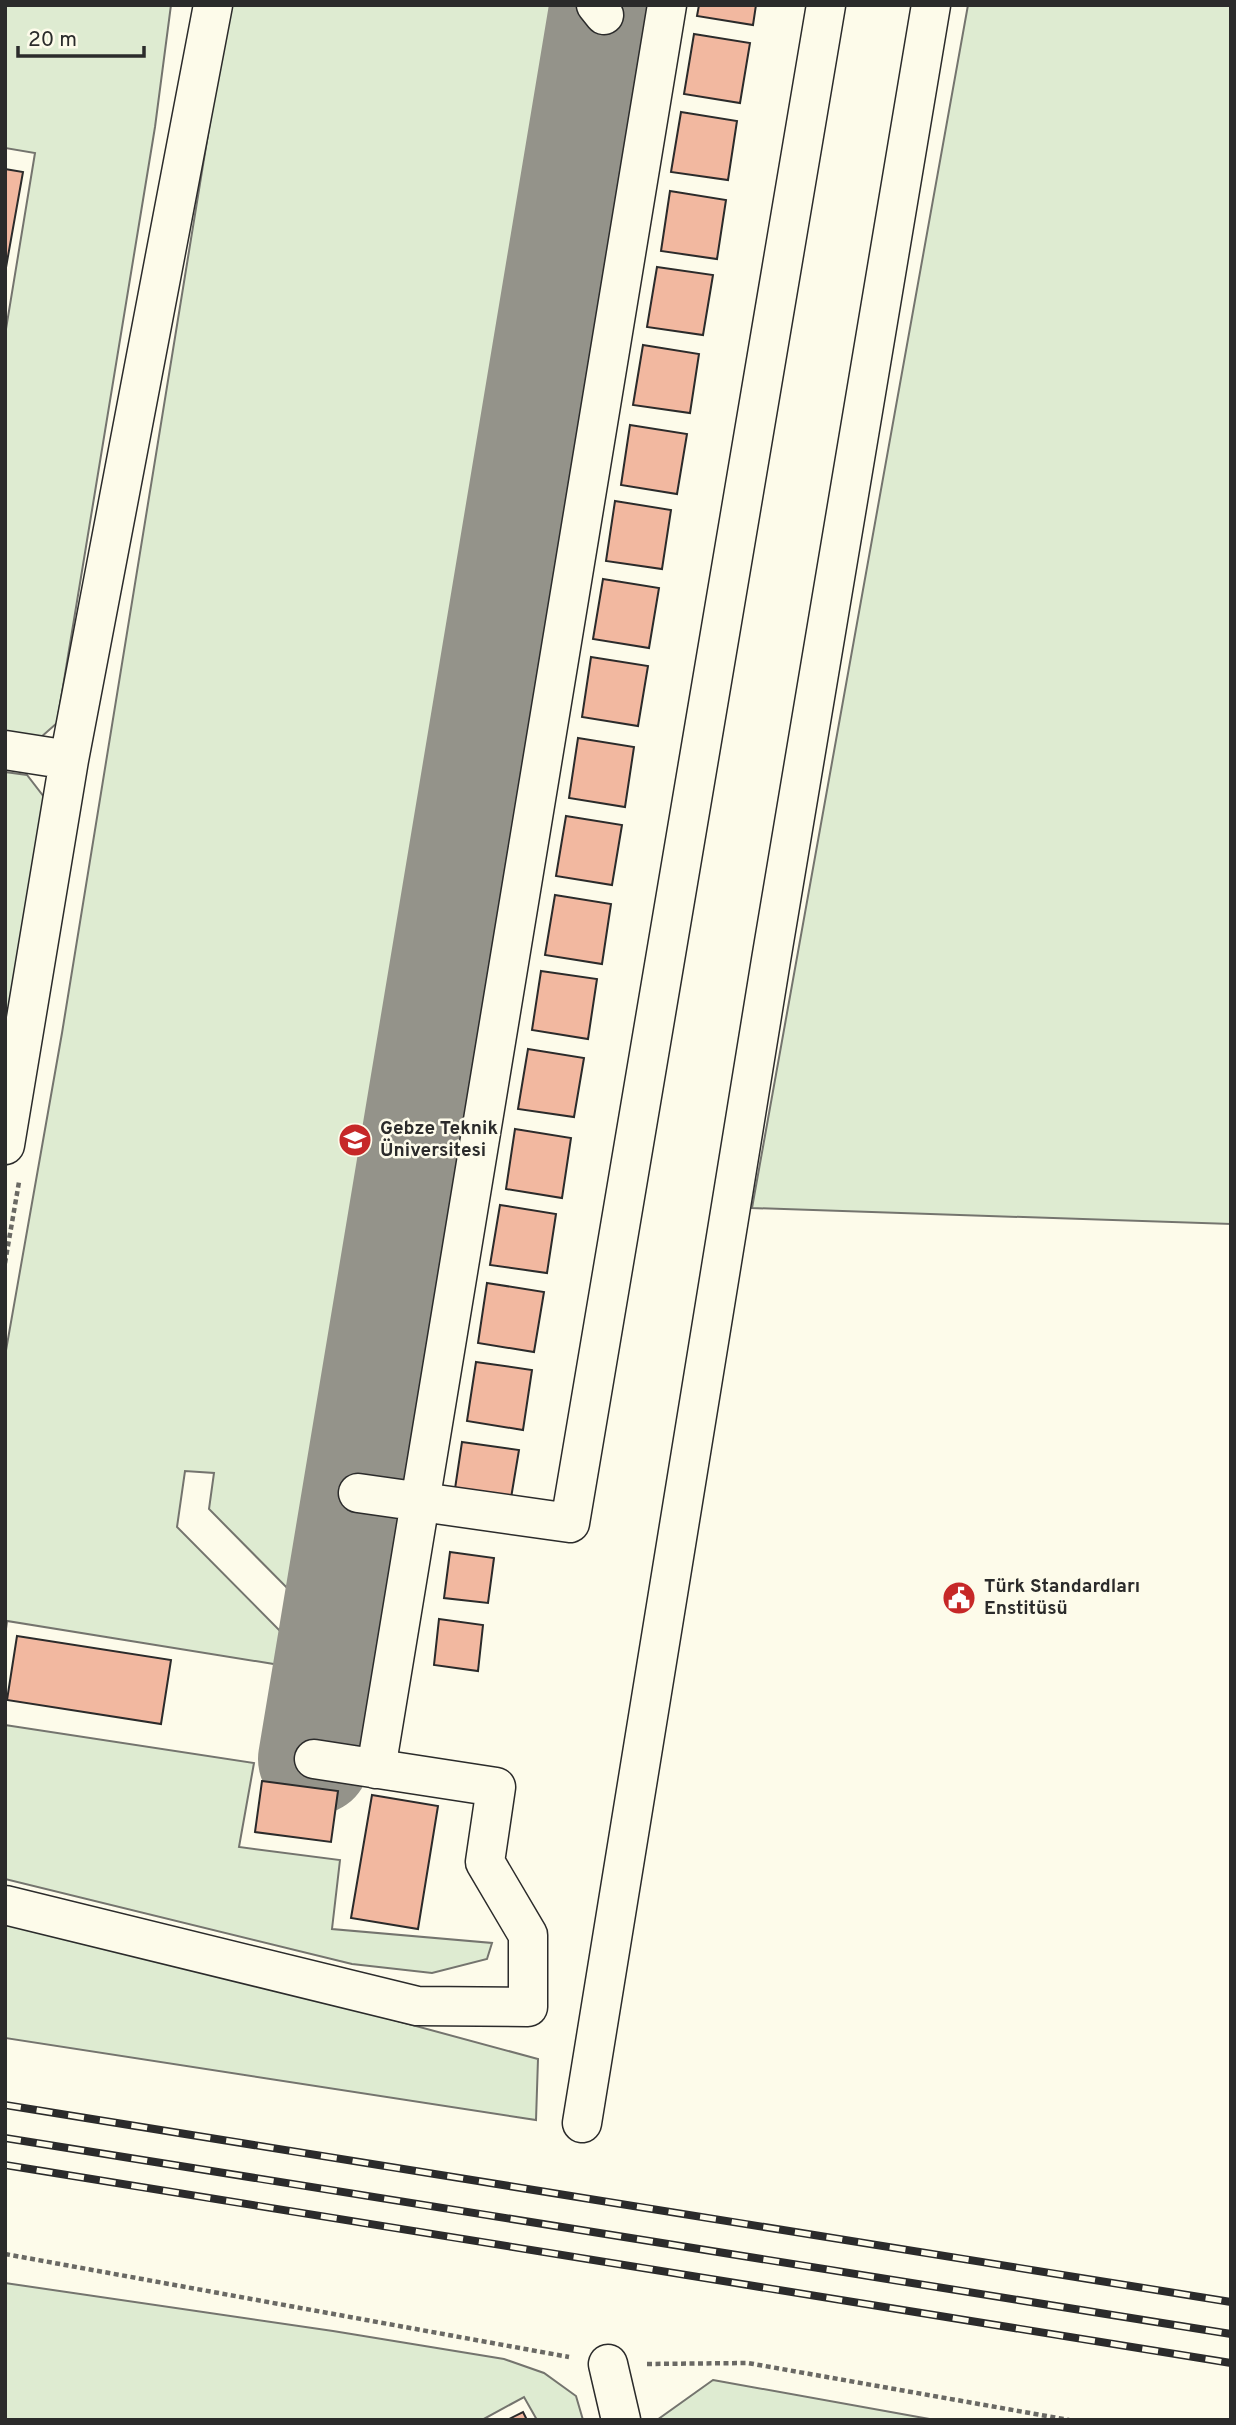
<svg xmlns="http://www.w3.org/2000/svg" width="1236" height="2425" font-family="Overpass,sans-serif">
  <rect width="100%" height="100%" fill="#fdfbea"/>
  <path fill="#deebd1" stroke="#74746e" stroke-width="2" d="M5 5H171L155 127 57 723 40 738 5 735V335L35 153 5 148Z
    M229 5H553L299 1600 209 1509 214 1473 185 1471 177 1527 291 1642 286 1666 7 1621 5 1637V1356L62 1033Z
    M968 5H1231V1224L752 1208Z
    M5 772 27 775 44 797 5 1056Z
    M5 1725 254 1763 239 1847 340 1860 332 1929 492 1943 487 1959 432 1973 352 1964 5 1879Z
    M5 1915 538 2059 536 2120 5 2038Z
    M5 2283 333 2331 504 2359 544 2373 576 2396 583 2420H537L524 2397 482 2420H5Z
    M713 2380 935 2420H657Z"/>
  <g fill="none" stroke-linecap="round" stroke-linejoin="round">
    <path stroke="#94938a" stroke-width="112" d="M314 1759 604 15"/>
  </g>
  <path fill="#f2b8a0" stroke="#2b2b2b" stroke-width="2" d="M699 5H756L753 25 697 16Z
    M694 34 750 43 740 103 684 94Z
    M681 112 737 121 728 180 671 172Z
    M5 169 23 172 5 273Z
    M670 191 726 200 717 259 661 251Z
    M657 267 713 275 703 335 647 327Z
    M643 345 699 354 690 413 633 405Z
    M630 425 687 434 677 494 621 485Z
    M615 501 671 510 662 569 606 561Z
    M603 579 659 588 649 648 593 639Z
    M591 657 648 666 638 726 582 717Z
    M578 738 634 747 625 807 569 798Z
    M566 816 622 825 612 885 556 876Z
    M555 895 611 904 602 964 545 955Z
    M541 971 597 979 588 1039 532 1030Z
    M528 1049 584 1058 574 1117 518 1109Z
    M515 1129 571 1138 562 1198 506 1189Z
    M500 1205 556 1214 547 1273 490 1265Z
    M487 1283 544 1292 534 1352 478 1343Z
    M476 1362 532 1370 523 1430 467 1421Z
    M462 1442 519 1450 509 1510 453 1502Z
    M450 1552 494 1558 488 1603 444 1598Z
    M439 1619 483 1625 478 1671 434 1665Z
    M17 1636 171 1660 161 1724 7 1700Z
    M262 1781 338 1791 331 1842 255 1832Z
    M372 1795 438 1806 418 1929 351 1918Z
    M523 2412 527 2420H507Z"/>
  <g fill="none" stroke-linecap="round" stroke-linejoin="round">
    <defs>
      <path id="minor" d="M596 5 604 15
        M5 750 69 760
        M5 1145 69 760 213 5
        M358 1493 570 1523 826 5
        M376 1769 667 5
        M5 1905 417 2006 528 2007V1935L485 1862 496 1787 314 1759
        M582 2123 771 960 931 5
        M608 2364 621 2420"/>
    </defs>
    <use href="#minor" stroke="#2b2b2b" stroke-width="41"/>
    <path stroke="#6a6964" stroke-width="4.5" stroke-dasharray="5 3.5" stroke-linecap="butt" d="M5 1263 19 1182
      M5 2254 569 2357
      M647 2364 748 2363 1069 2420"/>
    <use href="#minor" stroke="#fdfbea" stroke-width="38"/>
    <defs>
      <path id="rail" d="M5 2105 1231 2302
        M5 2138 1231 2334
        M5 2165 1231 2363"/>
    </defs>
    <use href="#rail" stroke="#2b2b2b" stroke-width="8"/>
    <use href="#rail" stroke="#fdfbea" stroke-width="5" stroke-dasharray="16" stroke-linecap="butt"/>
  </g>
  <defs>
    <symbol id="university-disc" viewBox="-11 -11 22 22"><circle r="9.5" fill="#c62828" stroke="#fdfbea"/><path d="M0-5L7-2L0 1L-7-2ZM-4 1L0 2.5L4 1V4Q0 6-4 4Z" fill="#fff"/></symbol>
    <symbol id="civic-disc" viewBox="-11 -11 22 22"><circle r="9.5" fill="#c62828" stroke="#fdfbea"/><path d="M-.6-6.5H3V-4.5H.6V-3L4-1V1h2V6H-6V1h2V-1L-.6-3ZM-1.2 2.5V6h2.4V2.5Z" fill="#fff"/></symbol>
  </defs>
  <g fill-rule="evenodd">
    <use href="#university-disc" x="336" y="1121" width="38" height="38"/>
    <use href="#civic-disc" x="940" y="1579" width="38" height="38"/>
  </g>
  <g text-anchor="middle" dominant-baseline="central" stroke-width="5" stroke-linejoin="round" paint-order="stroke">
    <g font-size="19" font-weight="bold" fill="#2b2b2b" stroke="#fdfbea" text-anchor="start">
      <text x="380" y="1129">Gebze Teknik<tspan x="380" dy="22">Üniversitesi</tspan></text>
      <text x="984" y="1587">Türk Standardları<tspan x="984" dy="22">Enstitüsü</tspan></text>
    </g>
  </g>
  <rect width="1236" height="2425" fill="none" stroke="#2b2b2b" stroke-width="14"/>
  <path d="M18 46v10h126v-10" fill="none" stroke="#2b2b2b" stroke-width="3.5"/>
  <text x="28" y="46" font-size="21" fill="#2b2b2b" stroke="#fdfbea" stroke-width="5" paint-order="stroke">20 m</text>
</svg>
